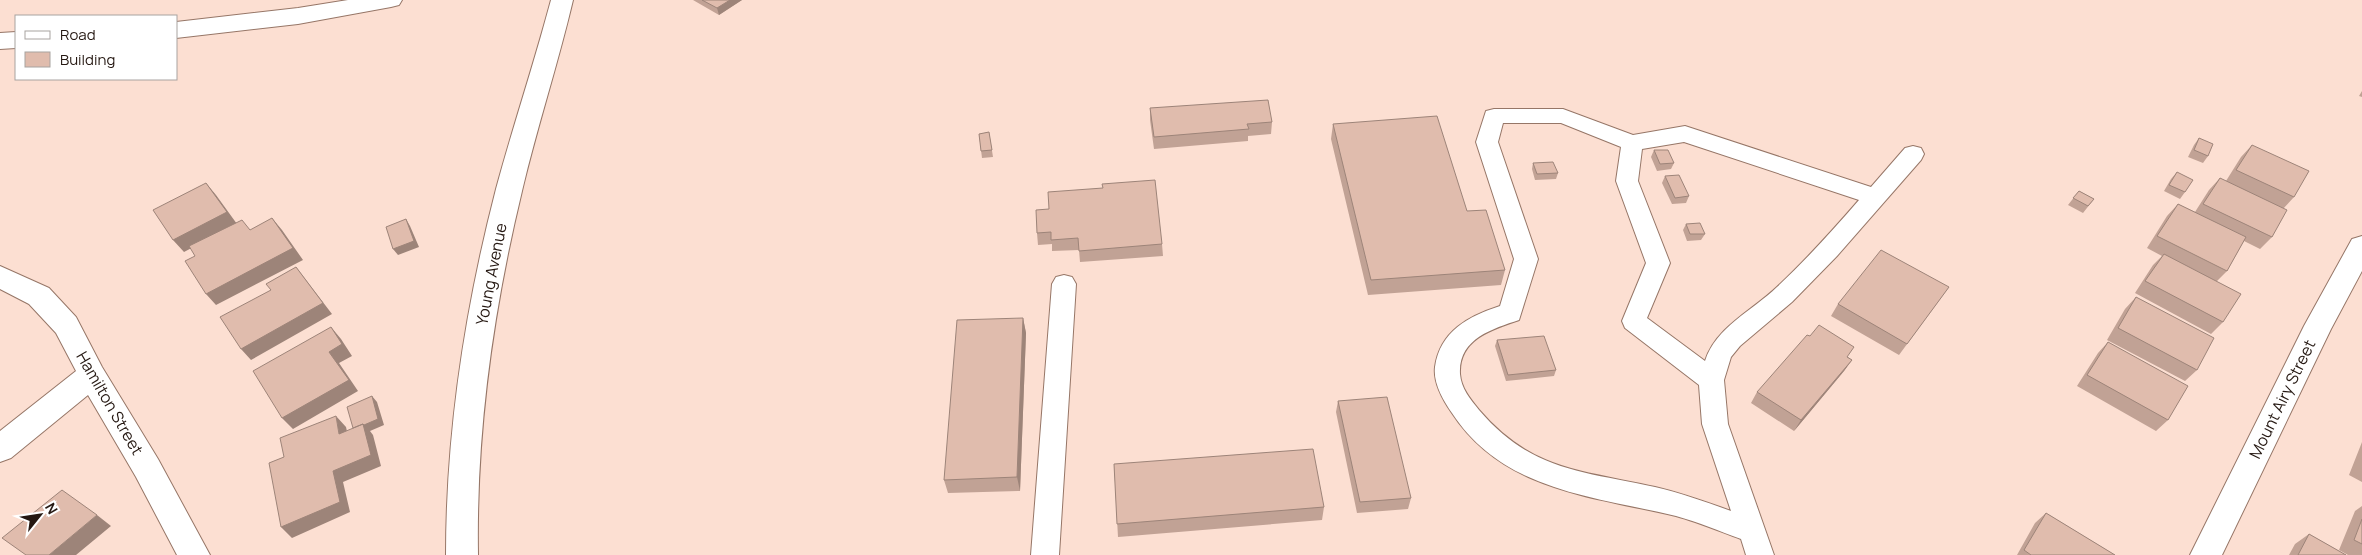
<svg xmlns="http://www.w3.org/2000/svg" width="2362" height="555" font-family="Manrope,sans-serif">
  <rect width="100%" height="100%" fill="#fcdfd2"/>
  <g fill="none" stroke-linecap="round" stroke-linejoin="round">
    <defs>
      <path id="service" d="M1494 109H1563L1633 135 1685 126 1871 187 1905 148 1913 146 1921 148 1924 154 1921 160 1837 256 1792 302 1740 346 1731 357 1724 380 1728 424 1774 555H1746L1741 539C1719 531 1698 522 1676 516 1592 496 1503 491 1452 413 1443 400 1433 383 1435 367 1440 331 1469 316 1500 306L1514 259 1476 142 1486 111ZM1503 123H1561L1621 147 1616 181 1646 263 1622 321 1625 328 1699 385 1702 424 1731 511C1706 502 1681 493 1655 487 1582 471 1531 471 1479 410 1470 399 1461 388 1460 374 1458 339 1492 329 1519 320L1538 259 1498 142ZM1684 142 1859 200C1833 230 1806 260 1777 287 1752 311 1716 327 1705 361L1647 318 1670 263 1638 181 1642 149Z
        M1064 275 1072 277 1076 284 1059 555H1031L1052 284 1056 277Z"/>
      <path id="minor" d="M2362 236V271L2331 329 2222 555H2190L2304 326 2352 239Z
        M0 266 49 288 76 317 102 367 158 459 210 555H177L136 477 88 395 11 458 0 462V431L76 371 56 333 29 304 0 289Z"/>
      <path id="tertiary" d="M348 0H402L399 5 391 7 298 24 176 38V22L298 8Z
        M551 0H573C558 64 537 127 522 191 493 311 476 431 478 555H446C446 431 465 309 496 189 513 126 534 64 551 0Z
        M16 32V48L0 49V33Z"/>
    </defs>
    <use href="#service" stroke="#967667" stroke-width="2"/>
    <use href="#minor" stroke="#967667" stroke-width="2"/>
    <use href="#tertiary" stroke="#967667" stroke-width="2"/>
    <use href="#service" fill="#fff" fill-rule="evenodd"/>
    <use href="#minor" fill="#fff" fill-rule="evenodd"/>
    <use href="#tertiary" fill="#fff" fill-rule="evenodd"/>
  </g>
  <path fill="#c1a295" d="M693 0H742L719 15Z
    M2362 91V97L2359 96Z
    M1150 108 1272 122 1271 134 1248 136V141L1154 149 1150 120Z
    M1333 124 1467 211 1505 270 1501 285 1368 295 1331 139Z
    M989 132 993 157 982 158 979 134Z
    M2199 138 2208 156 2203 163 2188 157 2194 145Z
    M2252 145 2294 197 2283 209 2272 237 2260 249 2244 241 2227 271 2217 281 2223 322 2211 334 2135 293 2153 265 2162 256 2147 248 2167 216 2178 204 2195 212 2209 190 2220 178 2226 181 2241 157Z
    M1654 150 1674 163 1671 169 1657 171 1651 157Z
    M1533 163 1558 173 1556 179 1535 180 1532 169Z
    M2177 172 2185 192 2180 199 2164 191 2171 179Z
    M1665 176 1689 196 1686 203 1672 204 1662 183Z
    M2079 191 2094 199 2083 213 2068 205Z
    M1049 209 1162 244 1163 256 1080 262 1079 250 1052 251V244L1038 245 1037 233Z
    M1686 224 1705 234 1701 240 1687 241 1683 230Z
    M1949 287 1899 355 1831 316 1838 304Z
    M2136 297 2197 370 2185 381 2107 340 2125 309Z
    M1023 318 1026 333 1020 491 948 493 944 480Z
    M1497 340 1556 370 1554 376 1506 381 1495 346Z
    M2108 342 2168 420 2156 431 2077 386 2098 353Z
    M1848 357 1852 360 1844 371 1794 431 1751 403 1757 392Z
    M1338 401 1411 498 1408 509 1357 513 1336 412Z
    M2362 442V482L2349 475Z
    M1114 464 1324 507 1322 520 1118 537Z
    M2362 506V555H2348L2339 550 2355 511Z
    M2046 513 2115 555H2017L2035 523Z
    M2309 534 2346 555H2289L2295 544Z"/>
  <path fill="#9d8479" d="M730 0H742L719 15 717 8Z
    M206 183 216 195 237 224 184 252 173 240Z
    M272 218 282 230 303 260 216 305 206 294Z
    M406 219 410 226 419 247 398 255 393 249Z
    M296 267 332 314 251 360 241 349Z
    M1023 318 1026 333 1020 491 1017 477Z
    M331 327 341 339 352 356 339 363 358 391 293 429 282 418 329 352Z
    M1852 360 1844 371 1794 431 1801 420Z
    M372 396 377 402 384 425 370 431 373 435 381 466 343 482 350 512 292 538 281 527 333 471 359 436Z
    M336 416 346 427 350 445 339 434Z
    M97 515 111 526 76 555H49Z"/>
  <path fill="#e0bcad" stroke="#9d8479" d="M702 0H730L717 8Z
    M1268 100 1272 122 1247 124 1249 129 1154 137 1150 108Z
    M1437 116 1467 211 1486 210 1505 270 1371 280 1333 124Z
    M989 132 992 150 981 151 979 134Z
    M2199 138 2213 144 2208 156 2194 150Z
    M2252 145 2309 171 2294 197 2236 170Z
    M1654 150H1668L1674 163 1660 164Z
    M1553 162 1558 173 1537 174 1533 163Z
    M2177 172 2193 180 2185 192 2169 185Z
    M1679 175 1689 196 1675 198 1665 176Z
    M2220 178 2287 210 2272 237 2203 204Z
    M1155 180 1162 244 1079 251 1078 238 1051 240V232L1037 233 1036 210 1049 209 1048 192 1103 188 1102 184Z
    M206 183 227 212 173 240 153 210Z
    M2079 191 2094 199 2088 206 2073 198Z
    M2178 204 2246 237 2227 271 2157 236Z
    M272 218 293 248 206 294 185 261 195 256 189 246 242 220 250 230Z
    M406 219 414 241 393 249 386 227Z
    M1700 223 1705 234H1690L1686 224Z
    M1881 250 1949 287 1907 344 1838 304Z
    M2164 254 2241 294 2223 322 2145 281Z
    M296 267 323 303 241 349 220 317 271 290 266 284Z
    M2136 297 2214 338 2197 370 2118 328Z
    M1023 318 1017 477 944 480 957 320Z
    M1819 325 1854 347 1847 357 1852 360 1801 420 1757 392 1807 335 1810 336Z
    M331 327 342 344 329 352 349 380 282 418 253 371Z
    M1544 336 1556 370 1508 375 1497 340Z
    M2108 342 2188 386 2168 420 2087 375Z
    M372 396 378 419 364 425 363 424 353 428 347 407Z
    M1387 397 1411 498 1360 502 1338 401Z
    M336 416 339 434 363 424 371 455 333 471 340 502 281 527 269 463 284 457 280 438Z
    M1313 449 1324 507 1117 524 1114 464Z
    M62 490 97 515 49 555H26L2 538Z
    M2046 513 2115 555H2031L2024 550Z
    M2362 519V544L2354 540Z
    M2309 534 2346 555H2298Z"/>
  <g text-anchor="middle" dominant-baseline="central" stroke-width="4.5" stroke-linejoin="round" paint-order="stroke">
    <g font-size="16" fill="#251812" stroke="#fff">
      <text transform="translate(491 274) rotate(-79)">Young Avenue</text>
      <text transform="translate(2282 399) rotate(-64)">Mount Airy Street</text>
      <text transform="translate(110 403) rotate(60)">Hamilton Street</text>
    </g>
  </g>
  <rect x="15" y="15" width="162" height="65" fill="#ffffff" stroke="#a8a3a0"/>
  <rect x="25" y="31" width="25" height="8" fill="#ffffff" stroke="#a8a3a0"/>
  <text x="60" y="40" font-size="15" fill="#251812">Road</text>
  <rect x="25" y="52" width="25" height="15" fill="#e0bcad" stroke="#a8a3a0"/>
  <text x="60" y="65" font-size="15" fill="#251812">Building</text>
  <g transform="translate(40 515) rotate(60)" stroke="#ffffff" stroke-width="4" paint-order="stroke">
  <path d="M0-4L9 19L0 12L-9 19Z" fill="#251812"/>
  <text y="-8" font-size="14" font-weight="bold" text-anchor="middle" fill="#251812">N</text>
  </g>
</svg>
